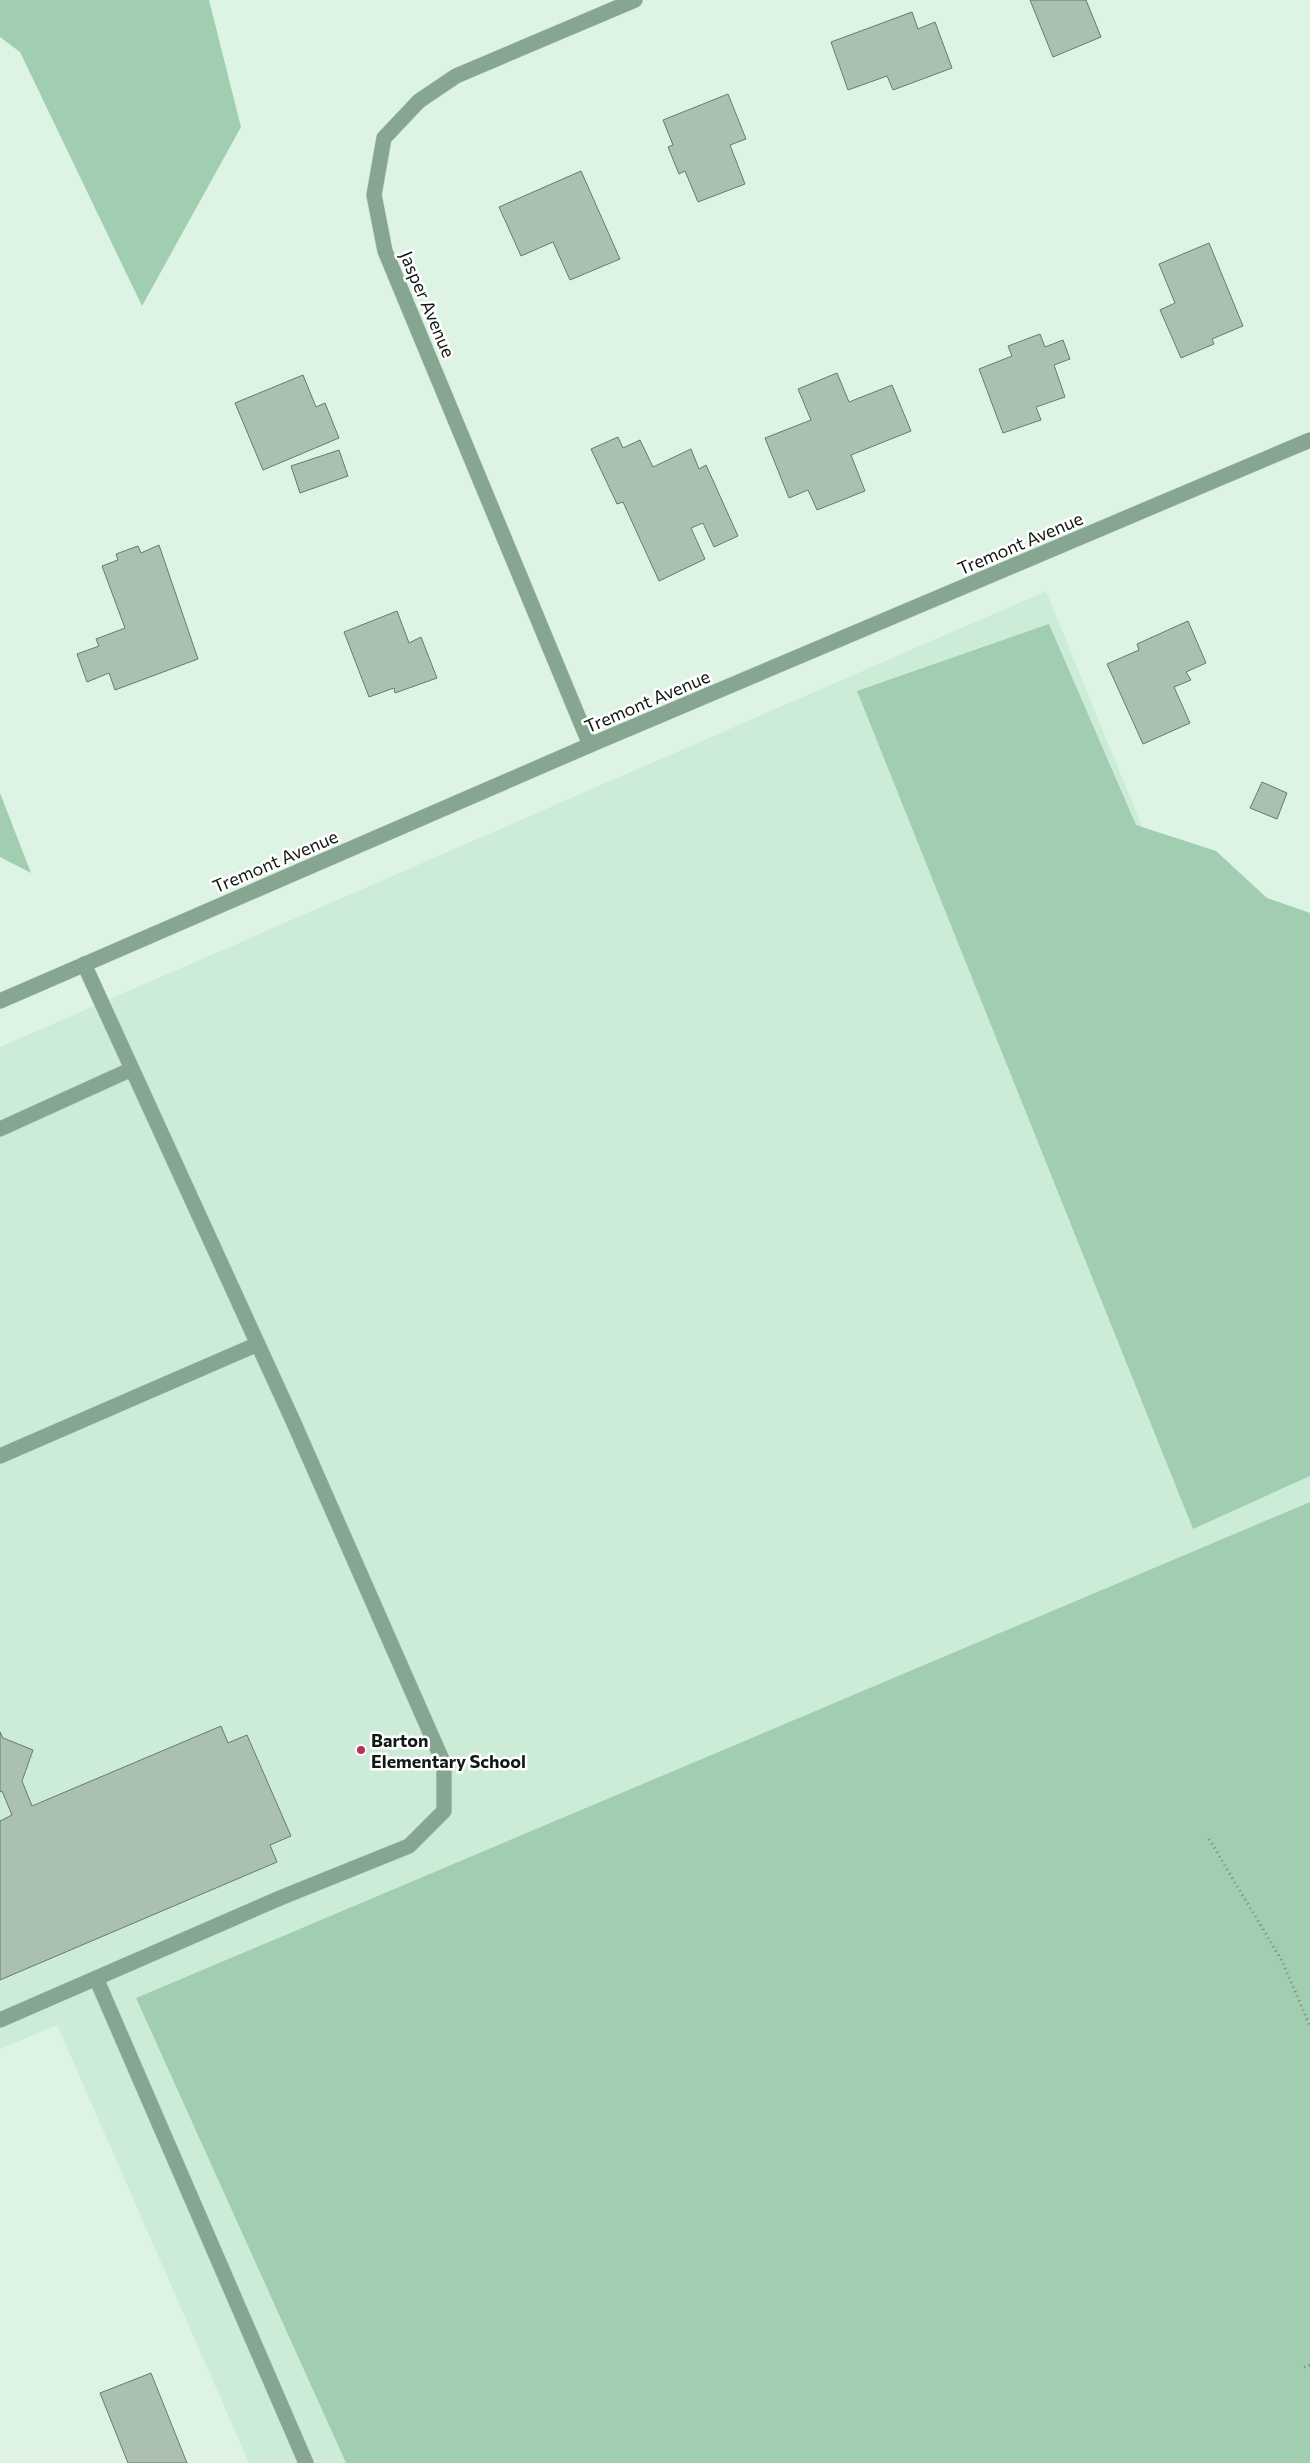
<svg xmlns="http://www.w3.org/2000/svg" width="1310" height="2463" font-family="Commissioner,sans-serif">
  <rect width="100%" height="100%" fill="#ddf4e4"/>
  <path fill="#cdecd7" d="M1046 591 1310 1239V1502L136 1998 346 2463H249L57 2025 0 2049V1047Z"/>
  <path fill="#a1ceb1" d="M0 0H209L241 127 142 306 20 52 0 37Z
    M1049 624 1136 825 1216 851 1267 898 1310 913V1476L1193 1529 857 691Z
    M0 793 31 873 0 857Z
    M1310 1502V2463H346L136 1998Z"/>
  <path fill="#aac1b2" stroke="#667b6d" d="M1030 0H1086L1101 37 1053 57Z
    M912 12 918 29 935 22 952 68 893 90 887 76 848 90 831 42Z
    M728 94 746 139 730 145 745 184 698 202 685 171 679 174 668 147 673 145 663 120Z
    M581 171 620 259 570 280 553 242 521 256 499 207Z
    M1209 243 1243 326 1212 339 1214 344 1181 358 1160 310 1175 303 1159 264Z
    M1040 334 1045 347 1063 340 1070 359 1054 365 1065 397 1036 407 1041 420 1003 433 979 369 1012 356 1008 346Z
    M837 373 849 402 892 385 911 431 851 455 865 491 817 510 808 490 789 498 765 438 811 420 798 389Z
    M303 375 316 407 325 403 339 438 263 470 235 403Z
    M618 437 623 448 640 440 653 467 691 449 699 469 706 465 738 536 714 547 703 523 691 528 705 559 659 581 623 502 617 504 591 449Z
    M339 450 348 476 300 493 291 466Z
    M159 545 198 659 115 690 109 673 87 682 77 654 99 646 96 639 125 628 102 566 118 560 116 554 138 546 141 553Z
    M397 611 409 643 421 637 437 678 395 693 394 688 369 697 344 632Z
    M1188 621 1206 663 1186 672 1191 680 1174 687 1190 723 1143 744 1107 664 1139 650 1137 644Z
    M1262 782 1287 793 1277 819 1250 808Z
    M221 1726 228 1743 247 1735 291 1836 270 1845 277 1862 0 1980V1821L12 1815 2 1791 0 1792V1732L3 1738 33 1750 22 1781 32 1806Z
    M151 2373 187 2463H128L100 2393Z"/>
  <g fill="none" stroke-linecap="round" stroke-linejoin="round">
    <defs>
      <path id="lane" d="M0 1129 132 1069
        M0 1456 258 1344
        M96 1978 306 2463
        M0 2020 280 1898 409 1846 444 1811V1764L293 1421 84 964"/>
      <path id="street" d="M590 745 385 251 374 195 384 138 419 101 456 76 635 0
        M0 1001 590 745 1310 440"/>
    </defs>
    <use href="#lane" stroke="#bcd1c3" stroke-width="16"/>
    <use href="#street" stroke="#bcd1c3" stroke-width="16"/>
    <path stroke="#77877c" stroke-width="3" stroke-dasharray="1 4" stroke-linecap="butt" d="M1209 1839 1282 1961 1310 2026
      M1304 2367 1310 2365"/>
    <use href="#lane" stroke="#86a691" stroke-width="15"/>
    <use href="#street" stroke="#86a691" stroke-width="15"/>
  </g>
  <circle fill="#bc2e5d" stroke="#fff" stroke-width="2" cx="361" cy="1750" r="5"/>
  <g text-anchor="middle" dominant-baseline="central" stroke-width="5" stroke-linejoin="round" paint-order="stroke">
    <g font-size="18" fill="#111913" stroke="#fff">
      <text transform="translate(428 304) rotate(67)">Jasper Avenue</text>
      <text transform="translate(1020 543) rotate(-23)">Tremont Avenue</text>
      <text transform="translate(647 701) rotate(-23)">Tremont Avenue</text>
      <text transform="translate(275 861) rotate(-23)">Tremont Avenue</text>
    </g>
    <g font-size="18" font-weight="bold" fill="#111913" stroke="#fff" text-anchor="start">
      <text x="371" y="1740">Barton<tspan x="371" dy="21">Elementary School</tspan></text>
    </g>
  </g>
</svg>
